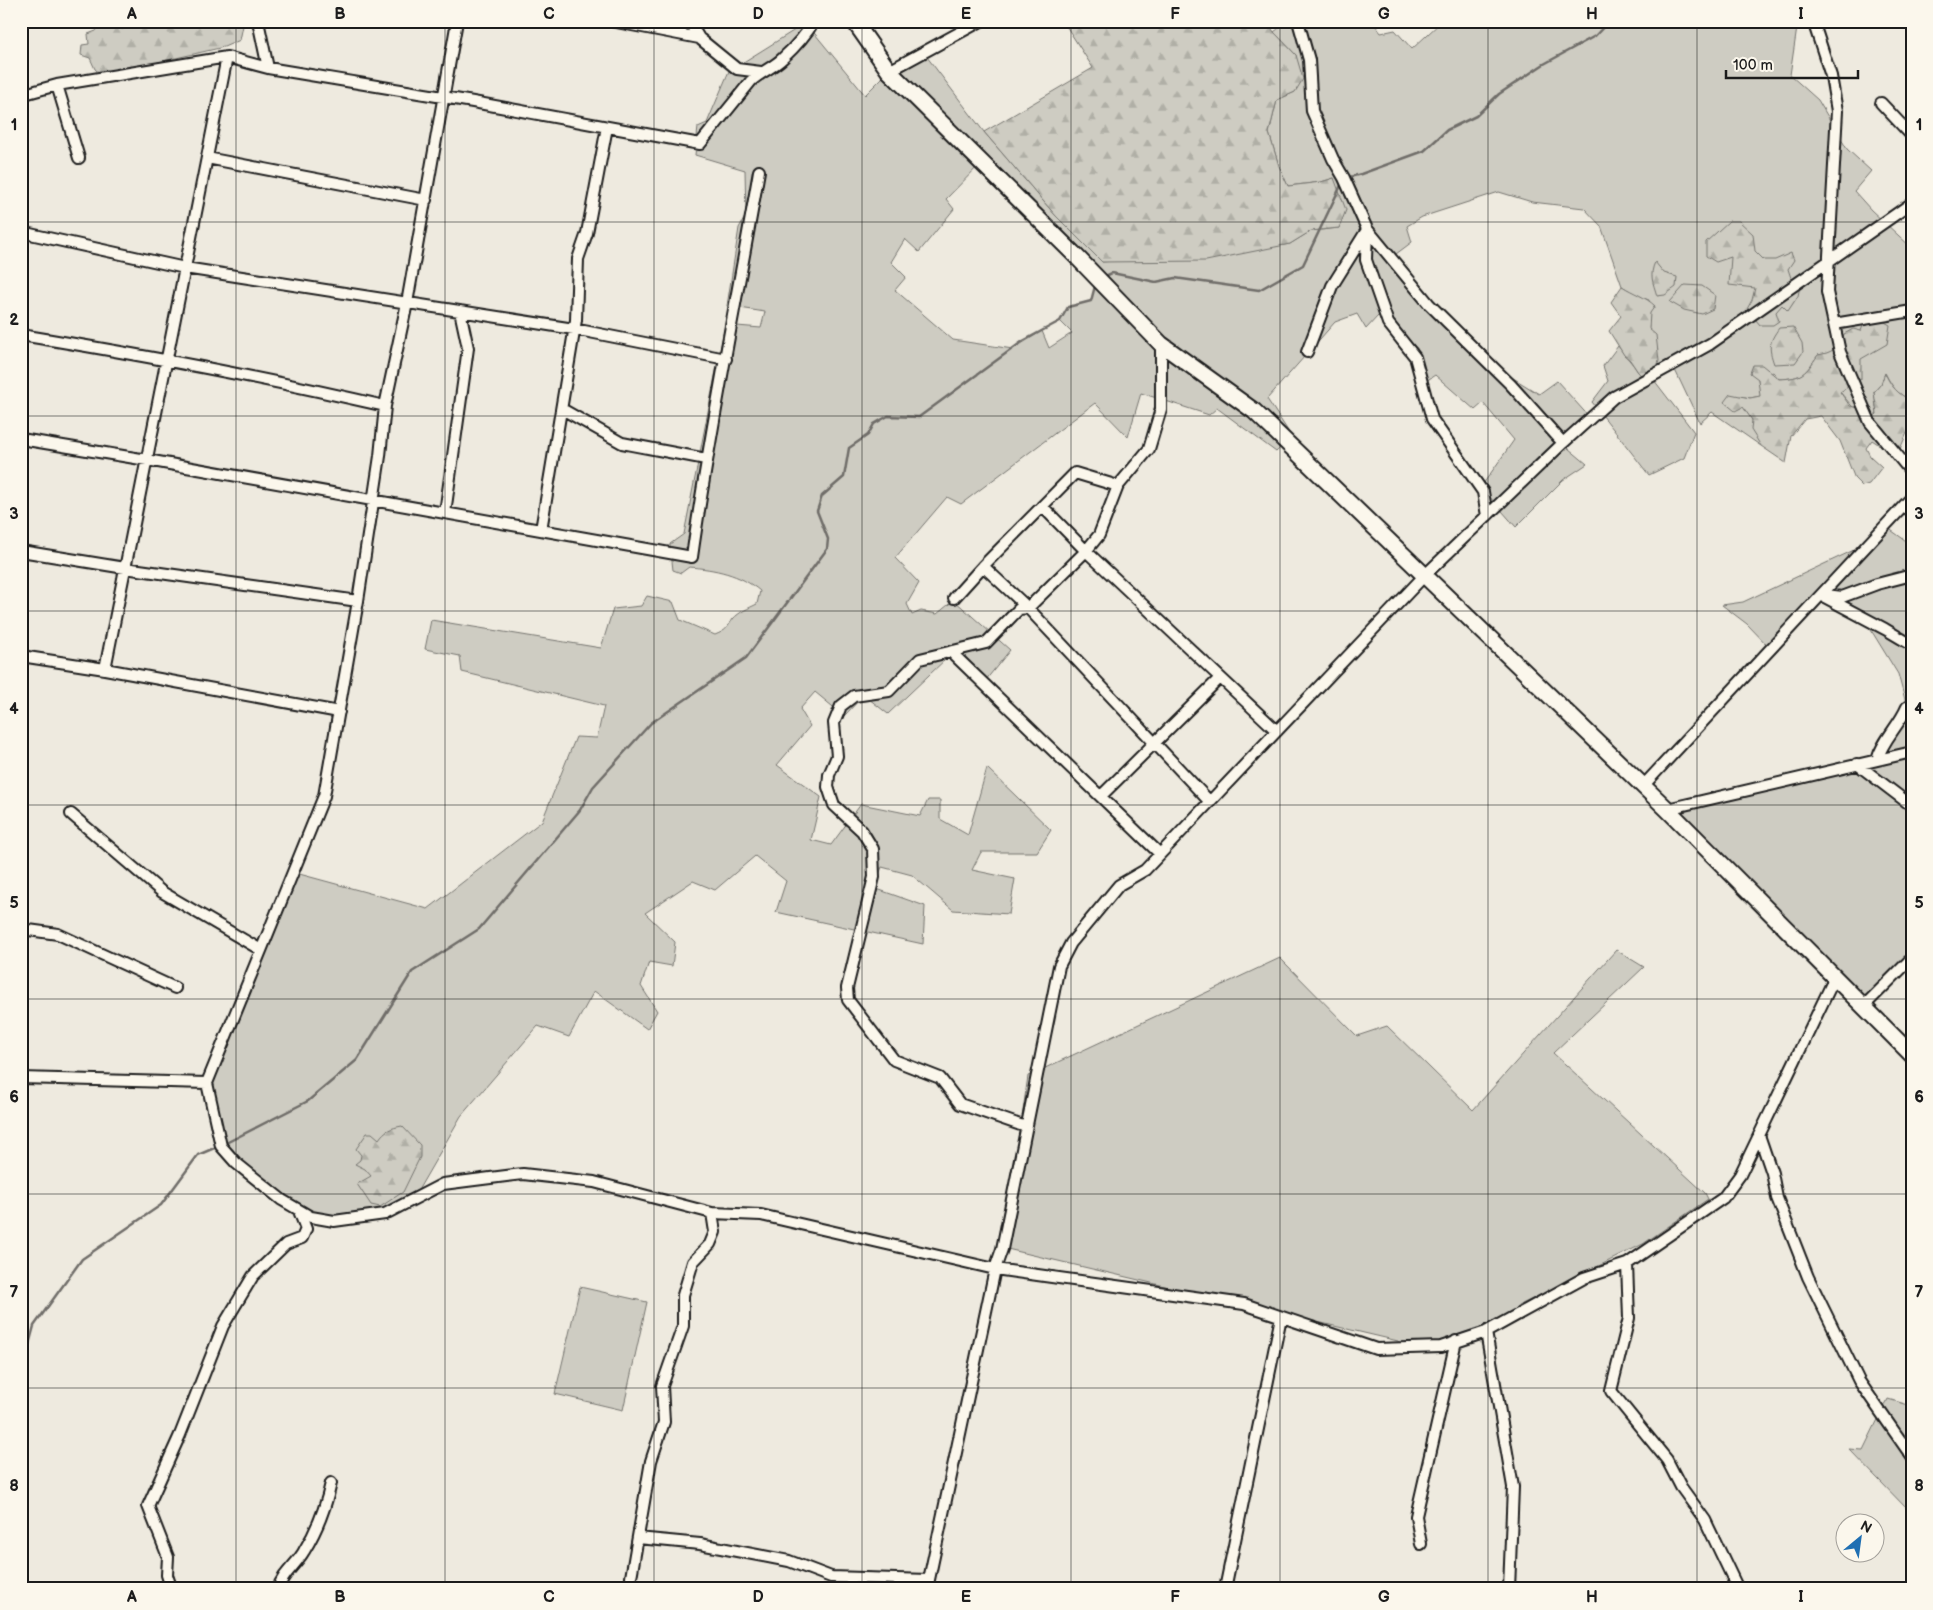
<svg xmlns="http://www.w3.org/2000/svg" width="1933" height="1610" font-family="'Balsamiq Sans',sans-serif">
  <defs>
    <pattern id="forest-firs" width="22" height="20" patternUnits="userSpaceOnUse" patternTransform="scale(1.25)"><rect width="22" height="20" fill="#ceccc2"/><path d="M5 1l3.5 6h-7zM16 11l3.5 6h-7z" fill="#b0afa6"/></pattern>
  </defs>
  <rect width="100%" height="100%" fill="#eeeadf"/>
  <filter id="ink" filterUnits="userSpaceOnUse"><feTurbulence type="fractalNoise" baseFrequency=".02" numOctaves="2"/><feDisplacementMap in="SourceGraphic" scale="10" xChannelSelector="R" yChannelSelector="G"/><feConvolveMatrix kernelMatrix="1 2 1 2 8 2 1 2 1" color-interpolation-filters="sRGB"/></filter>
  <g filter="url(#ink)">
    <path fill="#ceccc2" stroke="#75746f" fill-rule="evenodd" d="M1288 21H1372L1381 33 1395 30 1412 49 1442 21H1798L1790 75 1818 100 1847 149 1871 171 1854 191 1871 210 1912 248V382L1906 390 1912 401C1896 393 1893 388 1885 373L1881 384 1874 392 1877 414 1866 423 1840 392 1848 386 1860 359 1861 331 1841 343 1830 353 1818 355C1805 374 1803 378 1779 379L1773 372 1758 379 1761 396 1750 398 1740 396 1743 406 1752 420 1761 446 1712 412 1700 423 1675 370 1654 380 1694 432 1684 458 1649 475 1592 402 1608 381 1603 366 1618 346C1625 356 1632 362 1638 372 1644 348 1651 325 1649 300L1638 296 1622 286 1601 226 1584 208 1532 202 1499 192 1422 217 1407 226 1412 242 1392 257 1484 360 1539 394 1557 381 1592 420 1562 443 1587 464 1563 480 1516 527 1481 487 1514 440 1483 403 1475 410 1435 375 1426 381 1417 348 1378 316 1366 329 1357 314 1335 322 1267 399 1292 437 1276 452 1217 408 1209 415 1141 393 1128 437 1095 403 961 504 947 497 895 558 919 583 907 604 912 615 921 611 937 614 954 600 1010 650 981 686 949 656 888 714 864 695 844 716 815 692 800 709 810 726 777 765 821 797 811 840 831 845 861 804 920 816 928 800H940V819L968 835 987 768 1051 830 1037 852H981L972 870 1015 879 1009 914 953 910 912 875 882 867 874 888 925 906 923 944 776 912 786 881 755 856 715 890 693 881 645 913 675 942 672 966 649 962 641 986 657 1011 647 1029 594 991 569 1037 538 1026 461 1116 413 1199 385 1214 334 1221 299 1211 221 1146 207 1083 292 872 428 909 542 821 576 737 597 738 604 706 462 672 460 656 425 649 431 620 601 648 613 609 641 606 647 596 673 602 680 620 715 635C727 630 726 629 733 619 739 612 749 608 757 604L760 591C740 574 715 569 689 567L681 573 673 570 670 544 684 534 725 325 761 328 765 312 727 306 739 228 746 215 745 170 695 155 698 127 707 123 729 71 806 23 865 95 884 76 899 73 927 57 984 132 1056 216 1102 262 1252 250 1290 244 1311 231 1339 228 1334 178 1321 182 1288 186 1279 166 1269 133 1277 100 1295 92 1296 55 1274 32ZM985 159 1095 286 1091 301 1068 307 1060 321 1072 333 1049 348 1042 331 1013 349 953 340 895 290 906 277 891 262 905 239 919 252 954 209 946 199Z
      M1885 526 1912 545V958L1864 1006 1667 809 1877 760 1907 707 1898 674 1863 617 1821 595 1771 649 1747 624 1722 605 1743 602 1869 543Z
      M1616 950 1644 967 1553 1053 1705 1193 1708 1199 1643 1244 1518 1306 1521 1312 1441 1347 1403 1348 1398 1341 1003 1248 1028 1076 1280 958 1357 1036 1387 1026 1473 1110Z
      M580 1287 647 1302 623 1410 555 1394Z
      M1888 1399 1912 1406V1511H1909L1849 1449 1863 1450Z"/>
    <path fill="url(#forest-firs)" stroke="#75746f" d="M144 21H244L240 40 224 47 102 75 95 69 90 58 81 55 82 45 89 44 88 34 96 31 102 23 122 29 142 25Z
      M1063 21H1267L1274 32 1296 55 1303 79 1295 92 1277 100 1269 133 1279 166 1288 186 1321 182 1334 178 1346 210 1339 228 1311 231 1290 244 1206 261 1102 262 1056 216 984 132 1093 68Z
      M1729 221H1739L1753 234 1755 251 1764 260H1775L1791 253 1794 260 1788 269 1791 278 1800 286 1798 296 1788 311 1782 305 1776 312 1779 321 1773 325H1760L1747 309 1752 300 1755 288 1729 285 1731 257 1716 262 1706 256V242Z
      M1655 262 1664 273 1677 277 1676 287 1665 295 1657 296C1653 282 1649 276 1655 262Z
      M1685 285 1702 286 1715 295 1713 309 1702 314 1684 310 1670 302Z
      M1622 286C1633 293 1646 297 1655 306L1650 313 1649 329 1656 335 1659 361 1654 375 1645 380 1638 372 1630 360 1624 355 1609 331 1621 316 1611 302Z
      M1876 317 1890 325 1887 344 1861 359V379L1840 392 1850 406 1859 408 1866 423 1877 414 1874 392 1881 384 1885 373C1891 387 1898 394 1912 401V432L1907 433 1900 449 1881 446 1872 440 1866 448 1870 456 1882 467 1869 484 1862 486 1855 479 1840 441 1821 416 1805 419 1791 436 1786 463 1761 446 1751 430 1752 420 1743 407 1735 411 1724 402 1730 394 1750 398 1760 396 1758 379 1750 373 1753 365H1762L1779 379C1803 378 1805 374 1818 355 1831 353 1840 348 1844 334L1853 329 1861 331 1864 323Z
      M1793 327 1802 343 1803 352 1795 363 1774 364C1768 347 1769 342 1779 328Z
      M402 1126 420 1145V1157L403 1192 380 1207 371 1205 357 1184 371 1176 365 1169 355 1164 360 1160 361 1155 356 1149 367 1133H372L379 1139C385 1130 391 1128 402 1126Z"/>
    <g fill="none" stroke-linecap="round" stroke-linejoin="round">
      <path stroke="#6f6d69" stroke-width="2.5" d="M1346 178 1361 174 1424 151 1447 130 1476 116 1499 94 1544 64 1595 36 1609 21
        M1103 277 1112 273 1156 282 1175 278 1259 290 1303 265 1343 181
        M224 1144 308 1101 357 1060 412 972 479 929 580 810 593 787 651 723 746 658 827 549 828 539 817 511 822 496 844 477 849 448 868 435 874 424 888 416 919 417 1023 341 1060 321 1068 307 1091 301 1095 286
        M21 1374 34 1326 82 1259 161 1205 198 1155 219 1146"/>
      <defs>
        <path id="minor" d="M258 21 268 68
          M611 21 699 38
          M689 21 699 38 737 69 761 72
          M1298 21 1309 60 1312 111 1333 159 1344 178 1367 229 1429 304 1511 385 1563 443
          M1813 21 1831 76 1837 111 1827 292 1840 352 1870 422 1912 473
          M889 71 981 21
          M57 85 79 158
          M21 95 57 85 227 57 268 68 473 102 700 144 751 81C761 72 774 67 783 58 795 47 806 35 814 21
          M1881 103 1912 136
          M207 158 426 200
          M1367 229 1366 260 1388 323 1415 357 1432 419 1483 492 1487 516
          M21 232 185 268 574 329 726 359
          M1834 324 1912 311
          M21 335C143 355 265 378 385 406
          M1307 352 1332 286 1367 230
          M562 409 622 443 706 459
          M21 439 147 460 692 557C710 428 737 300 759 171
          M1042 506 1086 551 1277 731
          M445 513 468 348 460 311
          M541 530 576 320 578 259 587 233 607 127
          M21 551 125 568 358 601
          M983 566 1028 608 1210 802
          M1821 595 1885 629 1912 645
          M1826 595 1842 597 1877 584 1912 575
          M954 598 983 566 1075 473 1118 486
          M951 652 1160 854
          M21 656 105 669 339 712
          M105 669 227 57
          M1877 760C1882 741 1899 726 1907 707
          M1857 764 1912 806
          M1643 786 1912 497
          M1101 796 1220 678
          M1667 809 1912 752
          M71 814 162 892 261 950
          M21 929 58 934 175 988
          M1864 1006 1912 958
          M21 1078 207 1083 324 796 358 601 380 456 385 406 407 303 457 21
          M207 1083 221 1146 236 1163 282 1200 311 1217 334 1221 385 1214 443 1184 514 1175 523 1174 594 1182 712 1213 761 1215 995 1269 1244 1304 1376 1349 1441 1347 1486 1332 1584 1278 1627 1264 1723 1198 1740 1175 1835 977
          M1026 1127 960 1104 940 1078 894 1060 848 1000 847 988 874 877 873 849 862 831 834 805 828 787 829 775 837 756 834 723 841 706 854 696 889 691 920 659 986 643 1019 609 1028 608 1086 551 1099 535 1118 486 1149 449 1161 409V344
          M1759 1135 1772 1173 1777 1198 1808 1277 1859 1381 1912 1457
          M1627 1264 1629 1318 1611 1391 1667 1460 1681 1487 1705 1520 1738 1589
          M1486 1332 1513 1487 1509 1589
          M638 1538 700 1544 789 1561 831 1577 929 1580
          M1421 1544 1416 1516 1456 1341
          M174 1589 171 1587 167 1575 168 1557 148 1506 180 1435 223 1326 253 1276 286 1244 302 1238 306 1229 299 1211
          M278 1589C282 1574 297 1564 304 1551 317 1530 326 1506 331 1483
          M629 1589 651 1461 664 1422 662 1386 683 1326V1295L693 1262 710 1244 715 1232 712 1213
          M927 1589 995 1269 1002 1249 1059 966 1071 943 1119 885 1145 870 1424 576 1563 443 1614 397 1710 344 1912 203
          M1225 1589 1281 1317"/>
        <path id="secondary" d="M854 21 889 71 1076 256 1161 344 1254 411 1667 809 1912 1055"/>
      </defs>
      <use href="#minor" stroke="#1c1c1c" stroke-width="14"/>
      <use href="#secondary" stroke="#1c1c1c" stroke-width="19"/>
      <use href="#minor" stroke="#fbf7ec" stroke-width="10"/>
      <use href="#secondary" stroke="#fbf7ec" stroke-width="15"/>
    </g>
  </g>
  <path fill="none" stroke="#1c1c1c" stroke-width="1" stroke-opacity="0.55" d="M236 21V1589M445 21V1589M654 21V1589M862 21V1589M1071 21V1589M1280 21V1589M1488 21V1589M1697 21V1589M21 222H1912M21 416H1912M21 611H1912M21 805H1912M21 999H1912M21 1194H1912M21 1388H1912"/>
  <rect width="1933" height="1610" fill="none" stroke="#fbf7ec" stroke-width="55"/>
  <g transform="translate(1860 1538) rotate(29)"><circle r="24" fill="#fbf7ec" stroke="#a29f99"/>
  <path d="M0-4L9 19L0 12L-9 19Z" fill="#1f6fb2"/>
  <text y="-8" font-size="14" font-weight="bold" text-anchor="middle" fill="#1c1c1c">N</text>
  </g>
  <path d="M1726 70v8h132v-8" fill="none" stroke="#1c1c1c" stroke-width="2.5"/>
  <text x="1733" y="70" font-size="15" fill="#1c1c1c" stroke="#fbf7ec" stroke-width="4" paint-order="stroke">100 m</text>
  <rect x="28" y="28" width="1878" height="1554" fill="none" stroke="#1c1c1c" stroke-width="2"/>
  <g font-size="16" text-anchor="middle" font-weight="bold" fill="#1c1c1c">
    <text x="132" y="19">A</text>
    <text x="340" y="19">B</text>
    <text x="549" y="19">C</text>
    <text x="758" y="19">D</text>
    <text x="966" y="19">E</text>
    <text x="1175" y="19">F</text>
    <text x="1384" y="19">G</text>
    <text x="1592" y="19">H</text>
    <text x="1801" y="19">I</text>
    <text x="14" y="130">1</text>
    <text x="1919" y="130">1</text>
    <text x="14" y="325">2</text>
    <text x="1919" y="325">2</text>
    <text x="14" y="519">3</text>
    <text x="1919" y="519">3</text>
    <text x="14" y="714">4</text>
    <text x="1919" y="714">4</text>
    <text x="14" y="908">5</text>
    <text x="1919" y="908">5</text>
    <text x="14" y="1102">6</text>
    <text x="1919" y="1102">6</text>
    <text x="14" y="1297">7</text>
    <text x="1919" y="1297">7</text>
    <text x="14" y="1491">8</text>
    <text x="1919" y="1491">8</text>
    <text x="132" y="1602">A</text>
    <text x="340" y="1602">B</text>
    <text x="549" y="1602">C</text>
    <text x="758" y="1602">D</text>
    <text x="966" y="1602">E</text>
    <text x="1175" y="1602">F</text>
    <text x="1384" y="1602">G</text>
    <text x="1592" y="1602">H</text>
    <text x="1801" y="1602">I</text>
  </g>
</svg>
